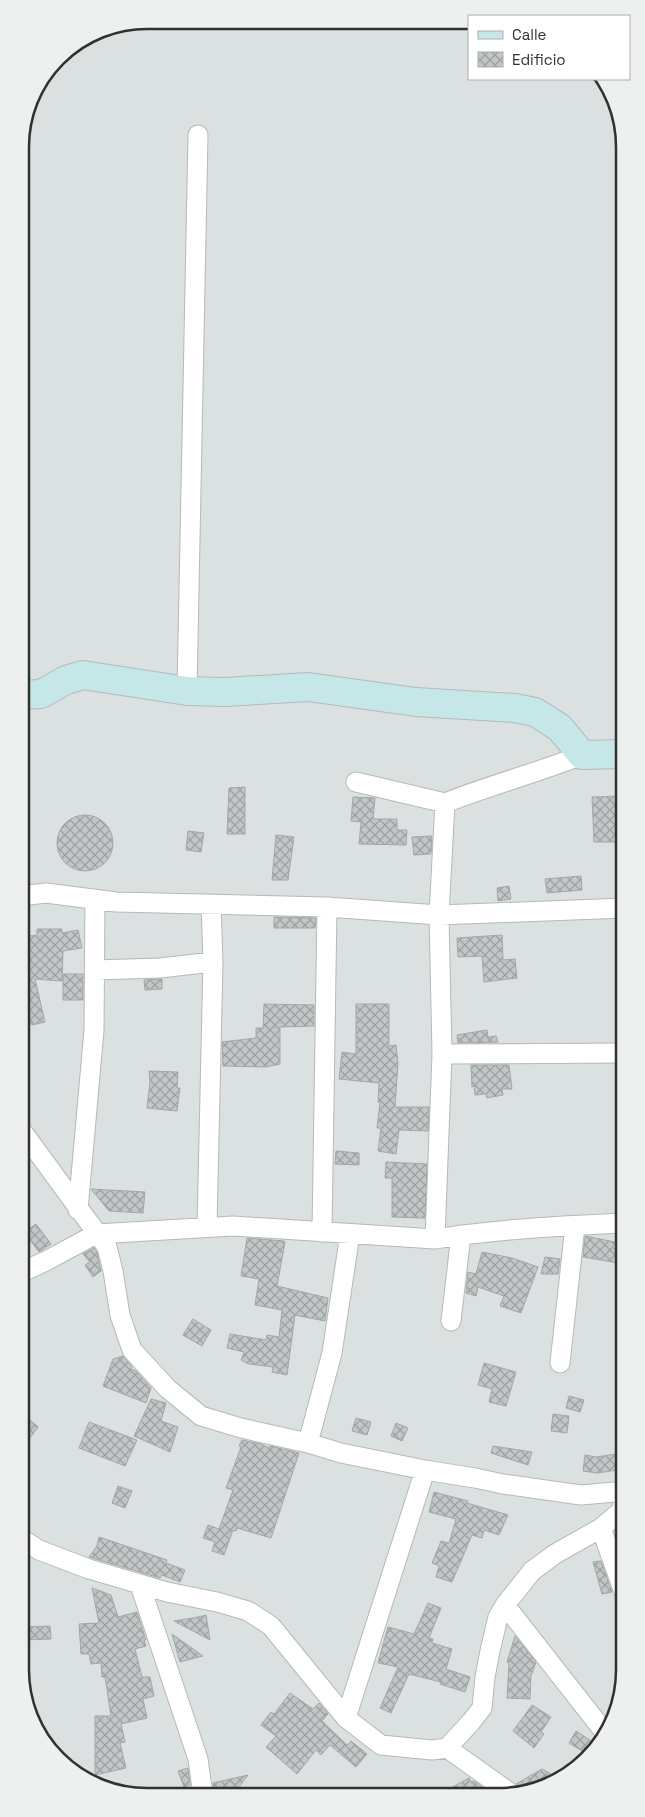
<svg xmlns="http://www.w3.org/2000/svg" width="645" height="1817" font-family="'Space Grotesk',sans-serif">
  <defs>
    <pattern id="building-cross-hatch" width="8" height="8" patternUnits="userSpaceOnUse" patternTransform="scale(1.25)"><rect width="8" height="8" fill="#c2c6c6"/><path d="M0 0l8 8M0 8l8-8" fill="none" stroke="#9ea1a1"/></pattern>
  </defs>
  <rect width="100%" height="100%" fill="#dbe0e0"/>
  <path fill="url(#building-cross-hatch)" stroke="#a2a7a7" d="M245 787V834H227L229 788Z
    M620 796 622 842H594L592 797Z
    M353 797 375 798 373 819H397V830H407L406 845 359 844 361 822 351 821Z
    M57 843a28 28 0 1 1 56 0a28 28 0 1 1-56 0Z
    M188 831 204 833 201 852 186 850Z
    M276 835 294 837 288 880H272Z
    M432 836 431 854 414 855 412 837Z
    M581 876 582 890 547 893 545 879Z
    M509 886 511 899 498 901 497 888Z
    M274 917 316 918 315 928H274Z
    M37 929H62V933L78 930 82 948 63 951 62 981 35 979 45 1022 32 1025 31 1023 25 1025 22 1012 21 974H25L24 966H26L22 937 37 935Z
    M502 935 503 960 515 959 517 978 484 982 482 956 458 957 457 938Z
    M63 974H83V1000H63Z
    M162 979V989L145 990 144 980Z
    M264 1004 314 1005V1026L280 1027V1064L266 1067 223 1066 222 1042 256 1038V1028H263Z
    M356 1004H389V1046L396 1045 398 1063 395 1107H429L428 1131 399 1130 396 1154 378 1151 381 1128H377L380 1102H378L379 1083 339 1079 342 1052 356 1054Z
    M487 1030 488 1037 496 1036 498 1042 458 1043 457 1035Z
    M471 1065H509L512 1089H502L503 1095 487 1098 486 1094 475 1095 474 1086 472 1087Z
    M149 1071 178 1072 177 1088H180L177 1111 147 1108 150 1082Z
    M336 1151 359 1153V1165L335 1164Z
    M386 1162 427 1164 425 1218 392 1217V1178H385Z
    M91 1189 145 1192 143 1213 109 1211Z
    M36 1224 51 1244 39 1252 24 1232Z
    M585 1236 615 1242 613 1248 624 1252V1264L583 1257Z
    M247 1238 284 1241 285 1242 277 1286 328 1298 325 1321 295 1315 287 1375 272 1372 273 1367 249 1364 241 1360 244 1352 227 1348 230 1334 266 1340 267 1335 279 1337 282 1310 255 1305 259 1279 241 1276Z
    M94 1248 97 1252 101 1271 93 1277 85 1265 90 1262 83 1254Z
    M482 1252 512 1258 538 1267 521 1313 500 1306 504 1296 478 1287 476 1296 466 1293 468 1272 476 1274Z
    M545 1257 560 1259 558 1274H541Z
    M193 1319 211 1330 202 1346 183 1335Z
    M123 1356 132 1367 131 1369 136 1371 151 1388 146 1403 103 1386 113 1359Z
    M484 1363 516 1372 506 1406 489 1402 492 1389 478 1385Z
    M569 1396 584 1400 580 1412 566 1408Z
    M151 1399 166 1403 161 1421 178 1427 170 1452 134 1436Z
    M22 1413 38 1427 30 1438 22 1431Z
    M553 1414 569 1416 567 1433 551 1431Z
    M356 1418 371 1422 367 1435 352 1431Z
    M89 1422 137 1440 125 1466 79 1448Z
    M396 1423 408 1428 402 1441 391 1436Z
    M242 1440 261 1444 269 1448 270 1446 299 1453 271 1538 237 1528 236 1531 233 1530 224 1555 212 1551 215 1542 203 1538 208 1525 219 1529 233 1490 226 1488 241 1447 239 1446Z
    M493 1446 532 1452 528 1465 491 1453Z
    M624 1453V1469L597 1473 583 1471 585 1455 596 1457Z
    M118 1486 132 1491 125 1508 112 1503Z
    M434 1492 468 1501 467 1503 508 1515 499 1535 484 1530 482 1538 472 1535 452 1582 436 1577 439 1566 432 1563 441 1541 449 1543 456 1519 429 1512Z
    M99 1537 167 1560 166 1563 185 1570 180 1582 162 1575 160 1578 89 1557 97 1546Z
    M601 1561 612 1592 602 1594 593 1562Z
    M92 1588 111 1595 118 1617 137 1612 146 1640H144L146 1646 135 1649 142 1677H150L154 1696 143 1699 147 1718 121 1724 125 1742 120 1743 126 1768 95 1775V1716H111L105 1677H102L101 1663 91 1664 89 1654H81L79 1624 99 1623Z
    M428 1603 441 1608 429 1638 433 1639 432 1643 452 1649 446 1669 470 1677 465 1692 440 1684 441 1682 409 1674 391 1713 380 1708 398 1667 378 1663 388 1627 414 1634Z
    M206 1615 210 1640 174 1621 198 1617Z
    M50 1626 51 1639 22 1640V1627Z
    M172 1634 203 1656 180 1662Z
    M515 1636 536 1662 531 1676 530 1699 507 1698 509 1663 507 1662Z
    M290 1693 313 1709 319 1703 328 1714 322 1721 347 1745 351 1741 367 1754 356 1767 330 1745 321 1755 316 1750 297 1774 266 1747 276 1736 261 1725 271 1712 274 1714Z
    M532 1705 551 1717 541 1732 544 1734 534 1748 513 1731Z
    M576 1731 590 1740 582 1751 569 1743Z
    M188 1768 190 1785 184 1787 178 1771Z
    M542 1769 555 1776 524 1794 523 1790 516 1784Z
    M248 1775 233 1795H214L213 1783Z
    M469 1778 471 1782 474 1781 492 1795H438Z"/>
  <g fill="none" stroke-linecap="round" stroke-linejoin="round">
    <defs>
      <path id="street" d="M187 691 198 135
        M356 782 445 803
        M21 896 46 893 116 902 327 907 439 915 624 908
        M94 970 160 968 213 962
        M442 1054 624 1053
        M22 1131 107 1247 113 1271 120 1315 132 1350 168 1389 201 1416 241 1428 308 1443 341 1453 425 1470 475 1478 503 1484 581 1495 615 1492 621 1495 624 1502 621 1511 601 1528 555 1554 532 1571 505 1605 498 1617 490 1651 485 1677 482 1708 471 1722 447 1748 432 1750 381 1745 346 1718 271 1626 248 1611 217 1602 167 1592 89 1569 39 1550 22 1539
        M78 1210 94 1030 95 899
        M207 1226 213 962 211 904
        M322 1232 327 907
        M435 1239 442 1054 439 915 445 803C490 785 537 773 582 755
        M22 1272 46 1261 96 1234 233 1226 435 1239C497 1229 561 1226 624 1223
        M451 1321 461 1235
        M560 1363 575 1226
        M308 1443 332 1353 350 1234
        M601 1528 625 1595
        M140 1585 198 1759 203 1795
        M505 1605 606 1734
        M346 1718 425 1470
        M447 1748 513 1795"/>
      <path id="secondary" d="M21 695 41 694 66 680 83 675 187 691 225 692 308 687 416 702 515 708 535 712 560 728 582 755 623 754"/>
    </defs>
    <use href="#street" stroke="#b5b9b9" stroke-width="21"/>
    <use href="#secondary" stroke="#b5b9b9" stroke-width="30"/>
    <use href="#street" stroke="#fff" stroke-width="19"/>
    <use href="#secondary" stroke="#c5e7e8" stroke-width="28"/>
  </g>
  <path d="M0 0H645V1817H0ZM147 29H498A118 118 0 0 1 616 147V1670A118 118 0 0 1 498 1788H147A118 118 0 0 1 29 1670V147A118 118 0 0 1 147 29Z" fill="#eeefef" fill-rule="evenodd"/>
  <path fill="none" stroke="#303232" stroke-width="2.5" d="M147 29H498A118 118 0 0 1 616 147V1670A118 118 0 0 1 498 1788H147A118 118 0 0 1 29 1670V147A118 118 0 0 1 147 29Z"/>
  <rect x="468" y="15" width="162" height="65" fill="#ffffff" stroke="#acadad"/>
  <rect x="478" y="31" width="25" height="8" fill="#c5e7e8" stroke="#acadad"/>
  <text x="512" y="40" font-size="15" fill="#303232">Calle</text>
  <rect x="478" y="52" width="25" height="15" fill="url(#building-cross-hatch)" stroke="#acadad"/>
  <text x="512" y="65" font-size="15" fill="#303232">Edificio</text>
</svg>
